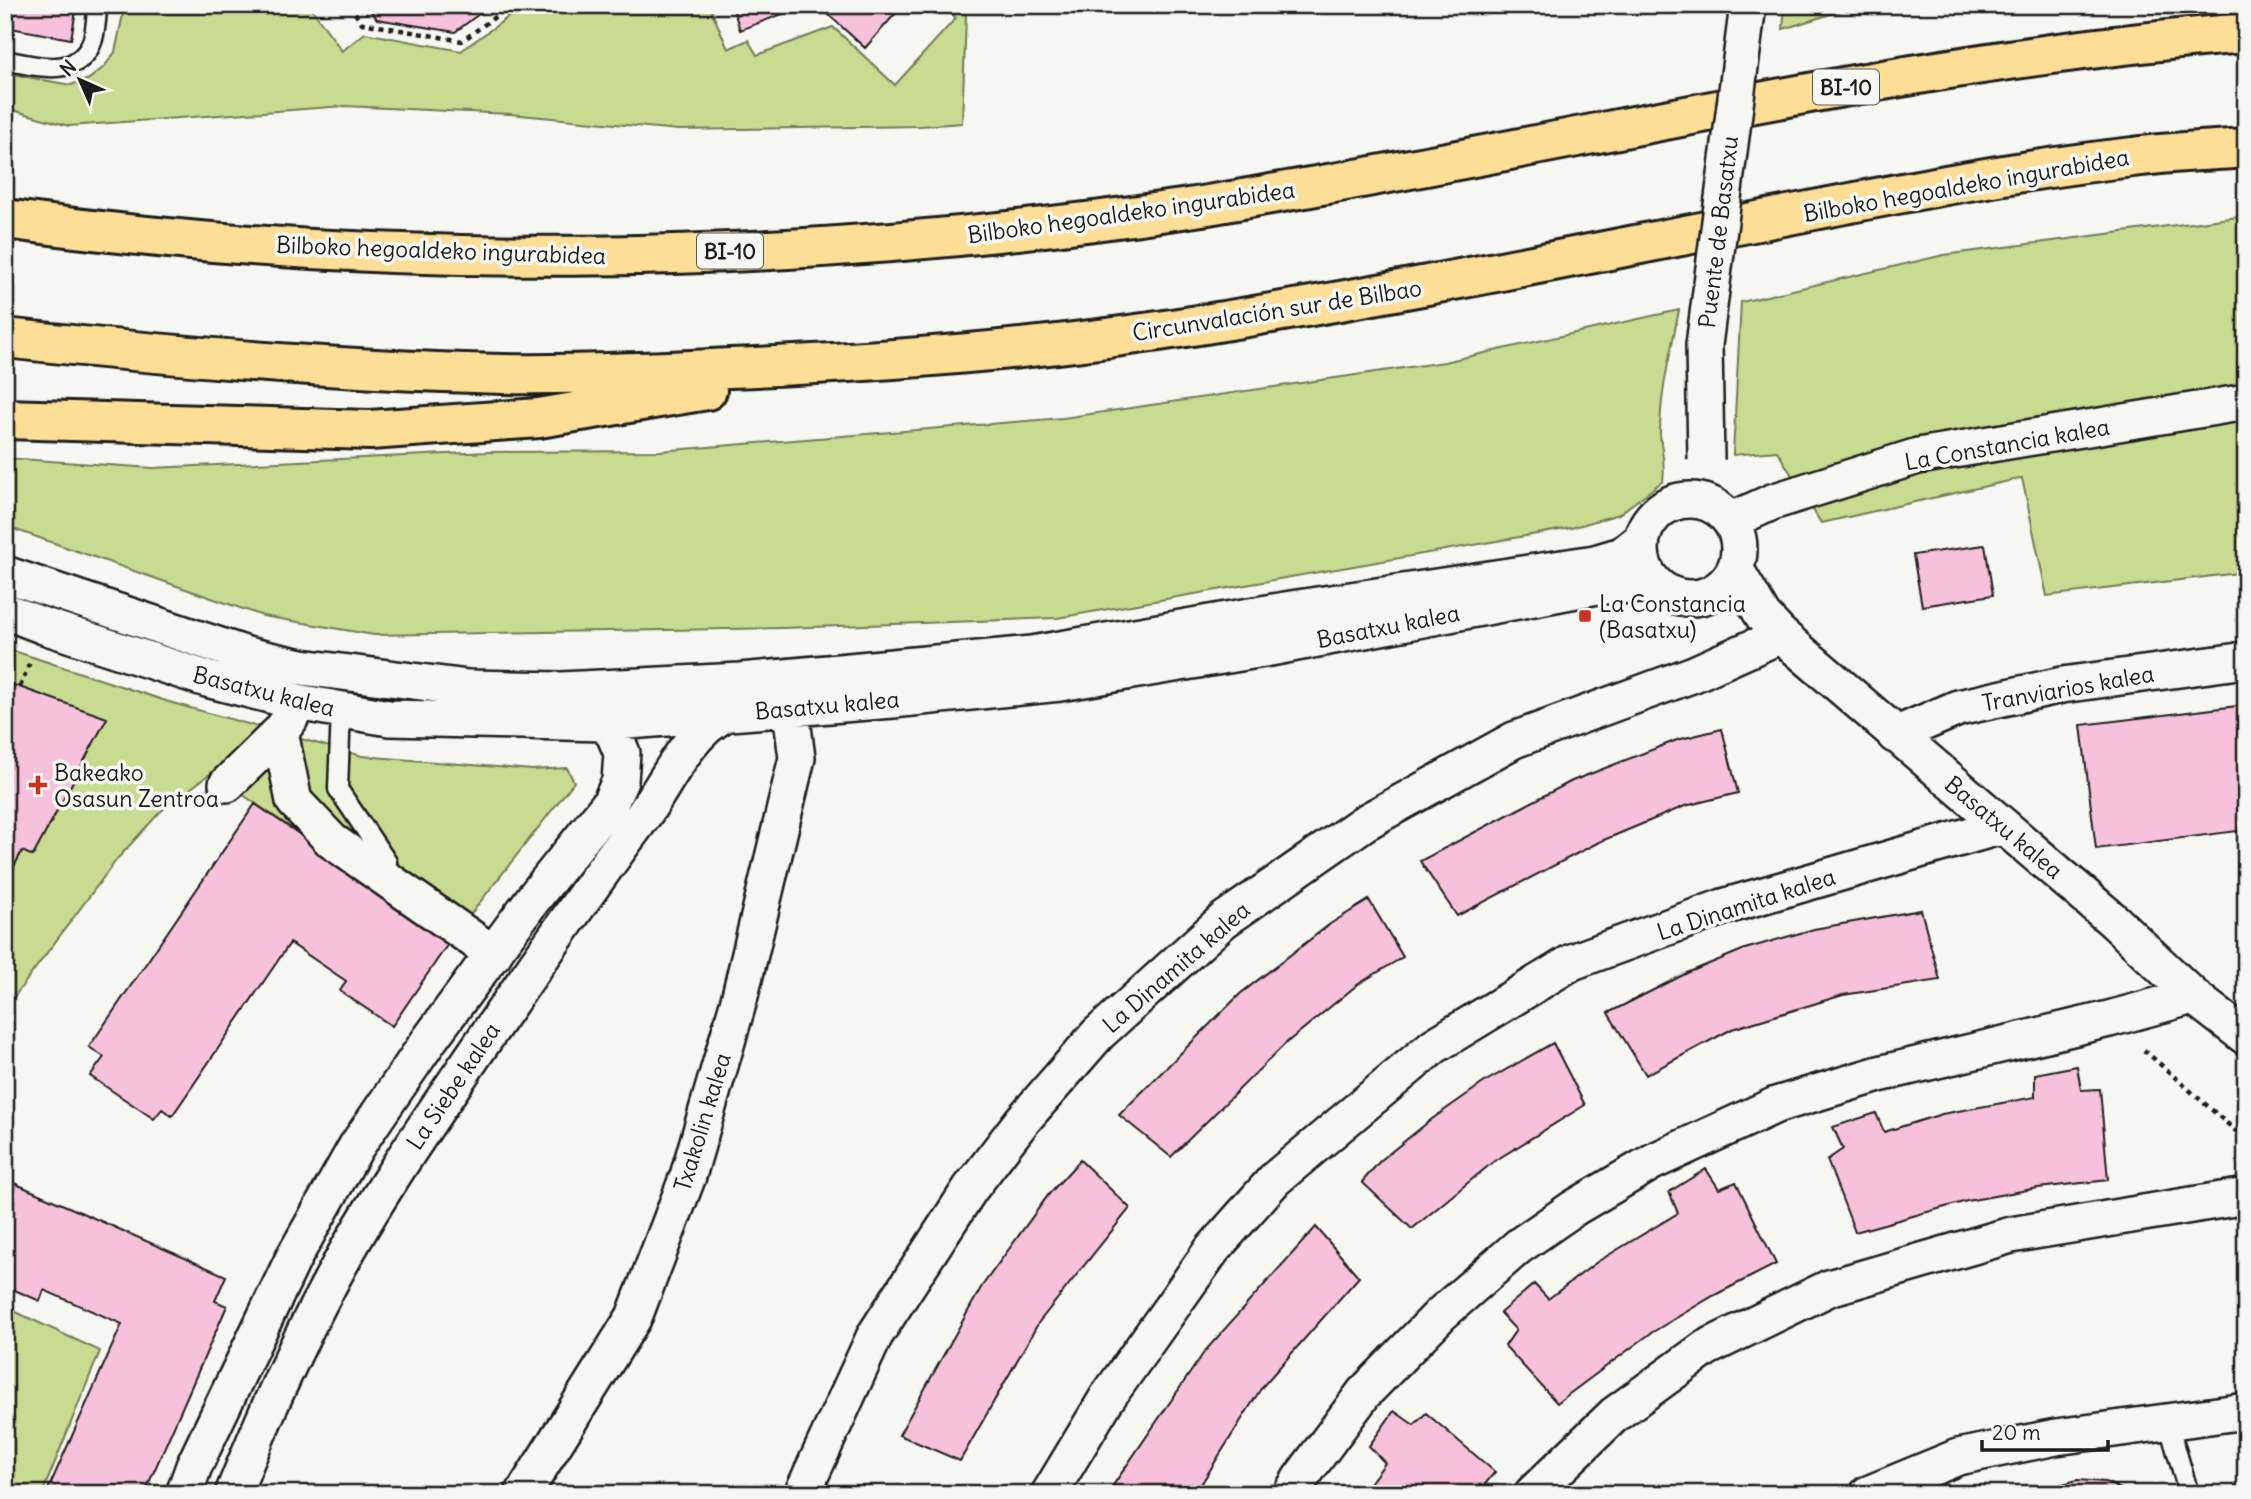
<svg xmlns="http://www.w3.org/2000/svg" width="2251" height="1499" font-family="Delius,sans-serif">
  <rect width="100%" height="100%" fill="#f6f6f2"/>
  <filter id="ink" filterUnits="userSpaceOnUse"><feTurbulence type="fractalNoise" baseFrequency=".0143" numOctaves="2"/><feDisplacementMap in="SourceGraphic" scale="14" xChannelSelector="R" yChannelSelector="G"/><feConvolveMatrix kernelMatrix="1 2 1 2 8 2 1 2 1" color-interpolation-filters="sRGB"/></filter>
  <g filter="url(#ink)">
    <path fill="#c8db90" stroke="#727c56" stroke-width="2" d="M125 5H311V8L342 51 365 33 461 51 525 5H709L728 49 748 40 757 55 833 27 895 85 956 18 939 5H963L966 16 962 123 920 126 678 130 510 114 345 106 69 126 5 108V73L71 85 89 79 104 67 115 52Z
      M1785 5H1860L1783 29Z
      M2246 216V572L2047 596 2022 478 1821 523 1777 451 1733 455 1741 302 1944 255Z
      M1679 310C1671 351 1660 392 1660 433 1661 452 1666 460 1663 481L1619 514 1571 528 1057 618 783 628 374 635 263 616 5 526V458L153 468 489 452 660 451 1063 418 1444 362Z
      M5 648 169 702 362 756 532 770 567 768 574 782 452 938 211 773 160 812 118 858 5 1009Z
      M5 1307 100 1351 42 1494H5Z"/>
    <path fill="#f8c1db" stroke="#1c1c1c" stroke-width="2" d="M5 5H77L71 39 5 27Z
      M367 5H491L455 32 377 19Z
      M732 5H806L740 30Z
      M818 5H903L865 48Z
      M1985 545 1993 595 1922 606 1913 555Z
      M5 682 107 718 33 856 22 851 5 884Z
      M2246 705V780H2243L2246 830 2096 849 2081 725Z
      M1722 729 1738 793 1685 806 1599 842 1457 916 1420 861 1572 781 1677 740Z
      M255 804 452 938 392 1026 340 991 346 981 290 943 172 1116 162 1109 154 1119 90 1076 104 1057 89 1047Z
      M1369 900 1403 957 1357 985 1285 1044 1171 1157 1119 1115 1240 994 1330 924Z
      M1921 910 1940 980 1843 995 1732 1029 1646 1075 1608 1013 1687 973 1745 949 1814 929Z
      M1553 1043 1585 1105 1493 1162 1412 1229 1362 1182 1380 1161 1432 1119 1486 1081Z
      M2077 1066 2081 1090 2100 1089 2108 1180 2038 1188 1967 1201 1855 1232 1827 1160 1843 1149 1833 1127 1876 1113 1884 1132 1942 1114 2035 1097V1074Z
      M1080 1160 1130 1208 1039 1322 960 1461 899 1435 982 1286 1049 1194Z
      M1706 1169 1719 1189 1736 1182 1776 1264 1713 1296 1651 1333 1557 1403 1505 1346 1516 1330 1500 1313 1534 1284 1548 1299 1597 1262 1678 1213 1669 1192Z
      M7 1180 226 1276 215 1301 227 1306 144 1494H46L122 1324 44 1290 40 1301 5 1286V1185Z
      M1316 1227 1359 1277 1262 1387 1195 1494H1125L1112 1487 1205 1351Z
      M1394 1411 1414 1425 1426 1413 1495 1472 1477 1494H1362L1385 1463 1369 1446Z
      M2077 1480 2105 1482 2132 1494H2042L2049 1488Z"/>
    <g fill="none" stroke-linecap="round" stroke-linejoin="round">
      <defs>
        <path id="lane" d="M5 60C36 66 80 80 93 39 96 28 96 16 98 5
          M341 710 338 789 387 862
          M2168 1422 2189 1494"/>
        <path id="street" d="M1641 549a49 49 0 1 1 98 0a49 49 0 1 1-98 0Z
          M1730 521 1772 502 1918 456 2246 402
          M1735 568 1763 616 1781 635 2114 921 2193 996 2246 1037
          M5 574 247 655 302 667 468 688 561 690 740 681 1032 654 1285 610 1595 563 1622 555 1641 540
          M5 611 44 626 207 679 297 702 389 718 604 723 893 700 1060 683 1270 648 1597 586 1655 585
          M280 732 294 801 332 841 494 954
          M1895 735 1958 708 2062 685 2246 660
          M227 784 280 732 290 719
          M184 1494 194 1466 294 1257 356 1147 430 1039 533 899 610 803 620 781 622 753 614 734 604 723
          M233 1494C262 1421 296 1345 333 1277 377 1194 431 1118 484 1040 535 966 586 892 640 820 666 785 686 734 725 714
          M523 1494 634 1317 688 1176 739 1000 797 758 792 719
          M802 1494 875 1335 970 1189 1022 1121 1098 1034 1224 920 1364 823 1514 740 1694 674 1781 635
          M1049 1494 1107 1398 1212 1250 1275 1179 1434 1046 1572 962 1723 907 2002 826
          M1291 1494 1300 1479 1364 1393 1441 1314 1519 1246 1574 1208 1652 1162 1776 1105 1879 1074 2109 1019 2193 996
          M1532 1494 1614 1415 1706 1348 1829 1288 2011 1235 2246 1196
          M1868 1494 1958 1457 2056 1437 2246 1411"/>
        <path id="highway" d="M5 219C395 273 793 266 1182 209 1231 202 1279 192 1328 184 1633 130 1936 57 2246 33
          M5 338C171 356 337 370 503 374 579 375 655 372 730 368 889 362 1048 349 1205 324 1392 294 1577 256 1763 220 1886 196 2008 171 2133 157 2170 152 2208 151 2246 148
          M5 419 370 430 539 418 707 390"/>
      </defs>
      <use href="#lane" stroke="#1c1c1c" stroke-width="23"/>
      <use href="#street" stroke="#1c1c1c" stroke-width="40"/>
      <use href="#highway" stroke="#1c1c1c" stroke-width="44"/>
      <path stroke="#1c1c1c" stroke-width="4.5" stroke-dasharray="5 5" stroke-linecap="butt" d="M349 5 362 23 462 41 511 5
        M20 687 30 662
        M2144 1050 2246 1140"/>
      <use href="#lane" stroke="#f6f6f2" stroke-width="18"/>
      <use href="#street" stroke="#f6f6f2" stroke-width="35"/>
      <use href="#highway" stroke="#fcde96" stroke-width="38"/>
      <defs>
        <path id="street-bridge" d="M1706 460 1704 345 1748 5"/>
      </defs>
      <use href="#street-bridge" stroke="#1c1c1c" stroke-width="40" stroke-linecap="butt"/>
      <use href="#street-bridge" stroke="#f6f6f2" stroke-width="35"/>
    </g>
  </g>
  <g fill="#c8321e" stroke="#f6f6f2" stroke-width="2.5">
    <rect x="1578" y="609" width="14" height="14" rx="3.5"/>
    <path d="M34.5 774.5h7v7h7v7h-7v7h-7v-7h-7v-7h7z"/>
  </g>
  <g text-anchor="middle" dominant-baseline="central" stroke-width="7" stroke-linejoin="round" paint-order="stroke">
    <g fill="#f6f6f2" stroke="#5d5d5c" stroke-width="2">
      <rect x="1813" y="69.5" width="66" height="35" rx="5"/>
      <rect x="697" y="233.5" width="66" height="35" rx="5"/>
    </g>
    <g font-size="21" font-weight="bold" fill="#1c1c1c">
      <text x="1846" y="87">BI-10</text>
      <text x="730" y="251">BI-10</text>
    </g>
    <g font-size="23" fill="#1c1c1c" stroke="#f6f6f2">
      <text transform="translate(1966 185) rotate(-10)">Bilboko hegoaldeko ingurabidea</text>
      <text transform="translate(1131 212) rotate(-8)">Bilboko hegoaldeko ingurabidea</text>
      <text transform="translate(1718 232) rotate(-83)">Puente de Basatxu</text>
      <text transform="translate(441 250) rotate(2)">Bilboko hegoaldeko ingurabidea</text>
      <text transform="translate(1277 310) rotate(-9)">Circunvalación sur de Bilbao</text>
      <text transform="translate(2007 444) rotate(-10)">La Constancia kalea</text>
      <text transform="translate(1388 626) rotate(-11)">Basatxu kalea</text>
      <text transform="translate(2068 688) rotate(-10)">Tranviarios kalea</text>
      <text transform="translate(264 691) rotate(14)">Basatxu kalea</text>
      <text transform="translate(827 705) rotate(-5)">Basatxu kalea</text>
      <text transform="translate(2004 827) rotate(40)">Basatxu kalea</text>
      <text transform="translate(1746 904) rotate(-18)">La Dinamita kalea</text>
      <text transform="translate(1176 967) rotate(-41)">La Dinamita kalea</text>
      <text transform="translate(453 1086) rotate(-56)">La Siebe kalea</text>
      <text transform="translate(702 1122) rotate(-73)">Txakolin kalea</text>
    </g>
    <g font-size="23" fill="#1c1c1c" stroke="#f6f6f2" text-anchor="start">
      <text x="1599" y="603">La Constancia<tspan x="1599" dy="26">(Basatxu)</tspan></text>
      <text x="54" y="772">Bakeako<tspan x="54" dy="26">Osasun Zentroa</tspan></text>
    </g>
  </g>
  <rect width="2251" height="1499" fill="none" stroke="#f6f6f2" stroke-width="28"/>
  <rect x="14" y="14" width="2223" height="1471" fill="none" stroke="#1c1c1c" stroke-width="2.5" filter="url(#ink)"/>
  <g transform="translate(80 80) rotate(315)" stroke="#f6f6f2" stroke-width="5" paint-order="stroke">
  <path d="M0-5L12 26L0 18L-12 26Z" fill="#1c1c1c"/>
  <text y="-10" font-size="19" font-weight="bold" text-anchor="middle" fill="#1c1c1c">N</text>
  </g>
  <path d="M1982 1440v10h126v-10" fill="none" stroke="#1c1c1c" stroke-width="3.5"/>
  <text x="1992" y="1440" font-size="21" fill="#1c1c1c" stroke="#f6f6f2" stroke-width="5" paint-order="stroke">20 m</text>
</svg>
